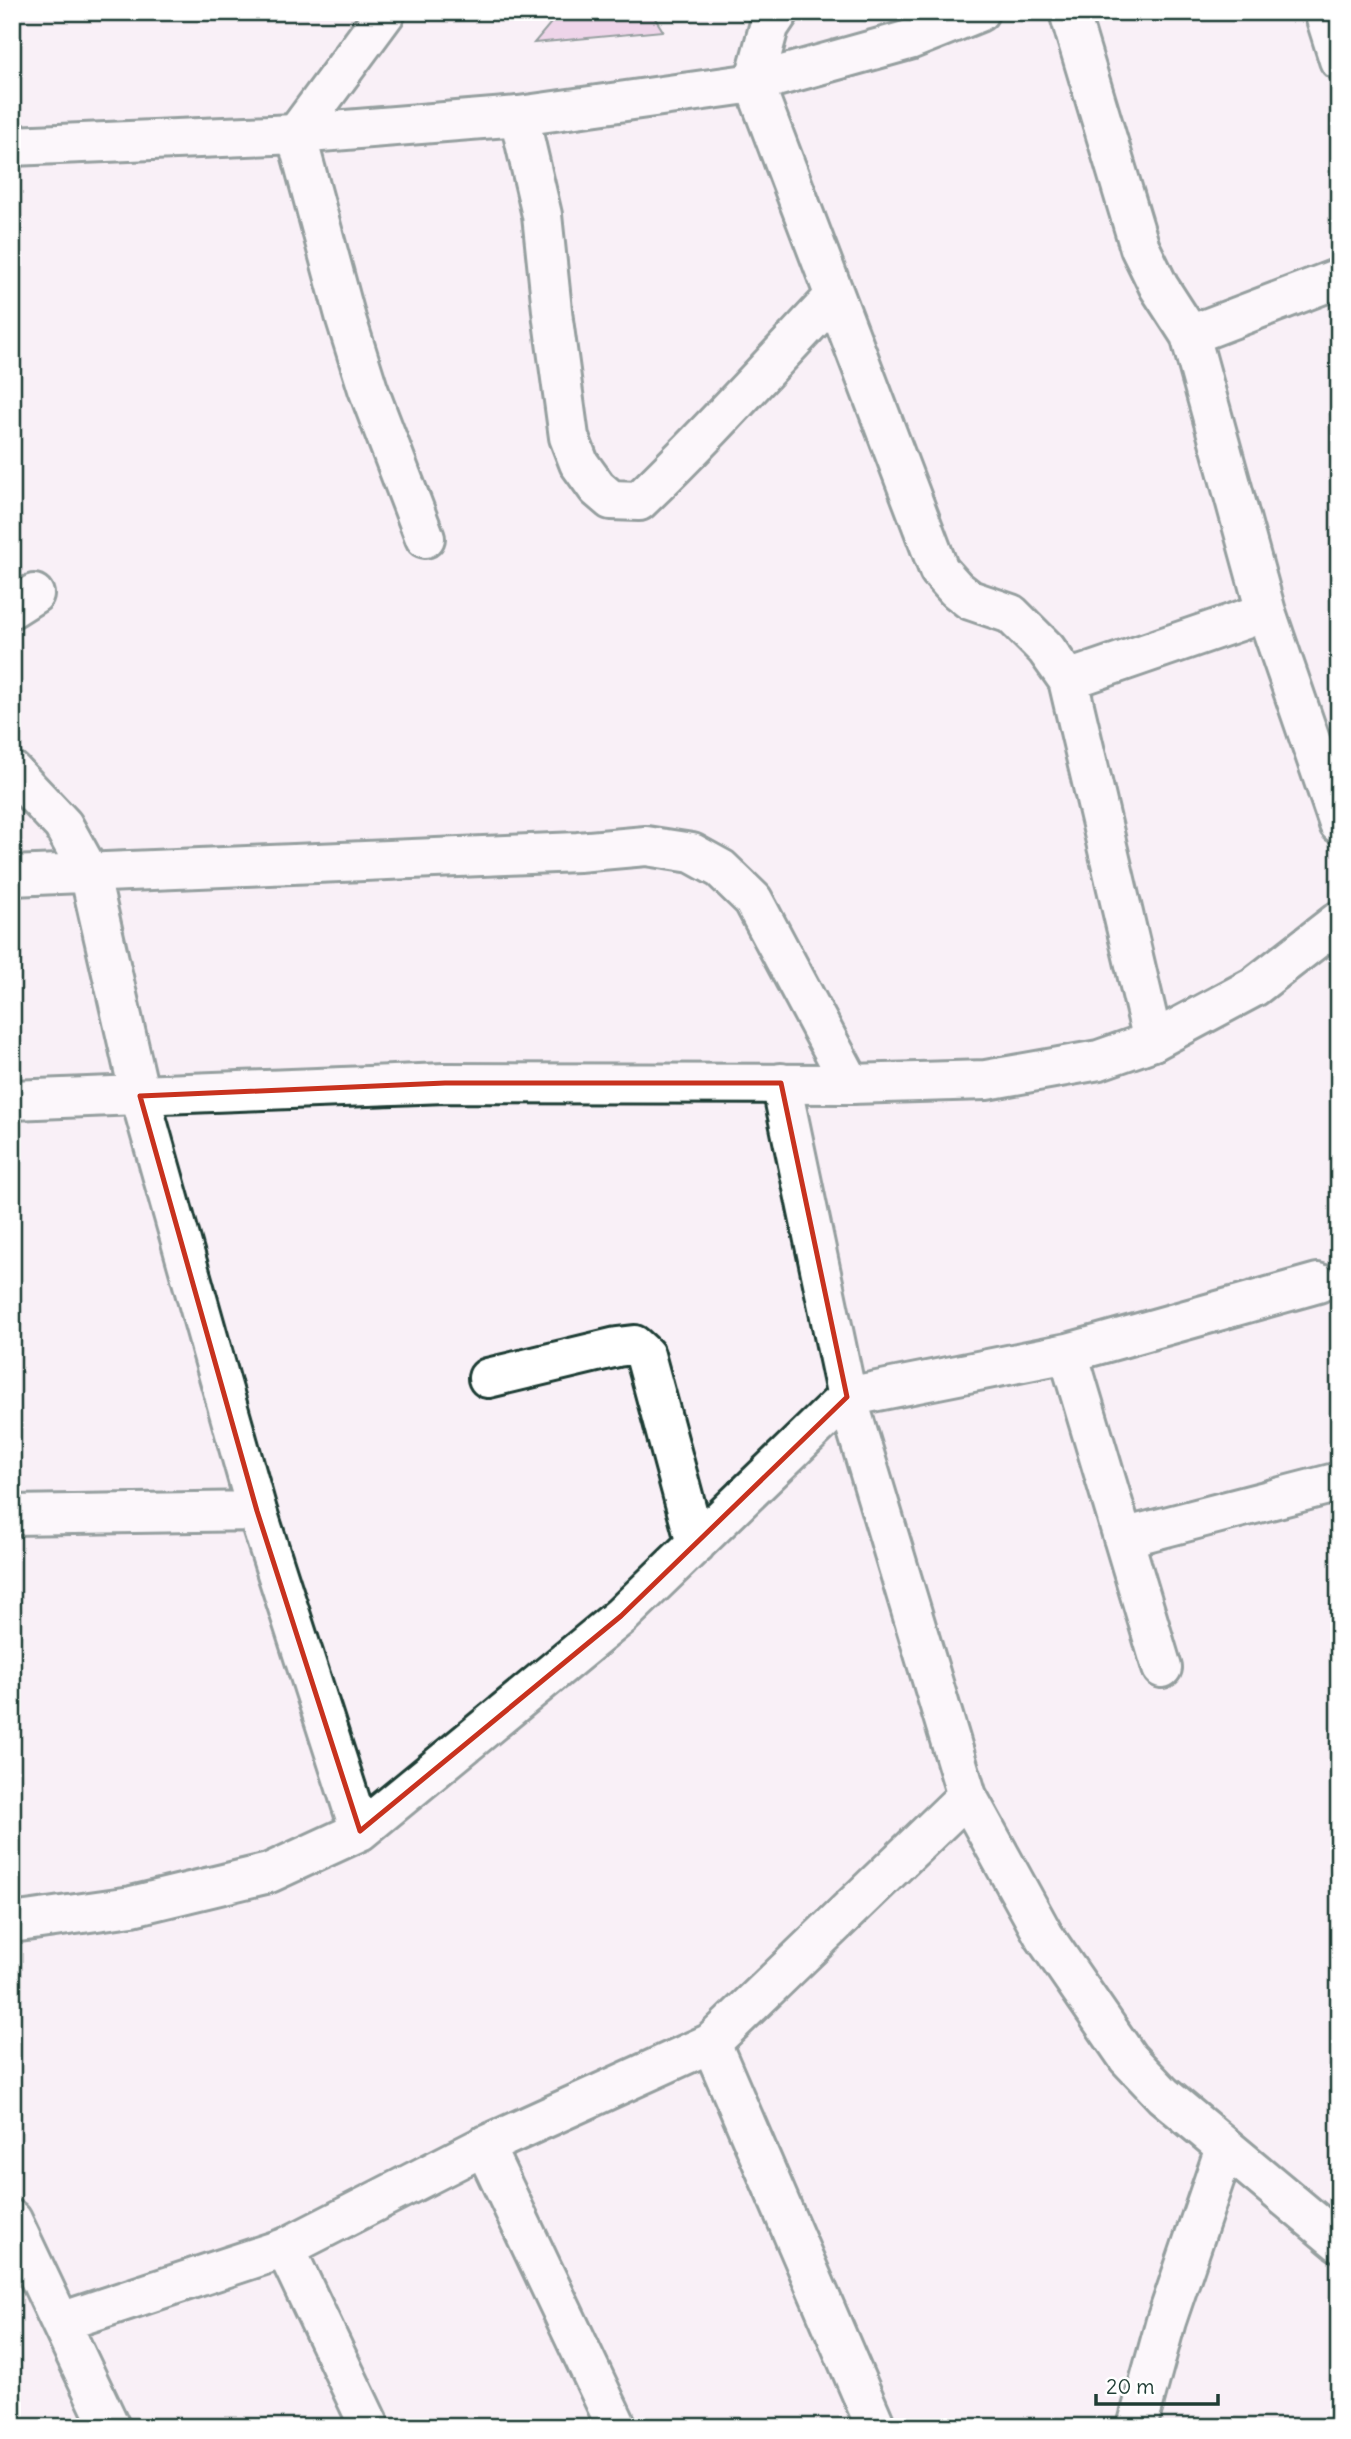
<svg xmlns="http://www.w3.org/2000/svg" width="1351" height="2439" font-family="Delius,sans-serif">
  <rect width="100%" height="100%" fill="#f9f0f7"/>
  <filter id="ink" filterUnits="userSpaceOnUse"><feTurbulence type="fractalNoise" baseFrequency=".0143" numOctaves="2"/><feDisplacementMap in="SourceGraphic" scale="14" xChannelSelector="R" yChannelSelector="G"/><feConvolveMatrix kernelMatrix="1 2 1 2 8 2 1 2 1" color-interpolation-filters="sRGB"/></filter>
  <g filter="url(#ink)">
    <path fill="#e1b4d8" stroke="#1f3d34" stroke-width="2" d="M560 12H651L663 31 534 43Z"/>
    <g fill="none" stroke-linecap="round" stroke-linejoin="round">
      <defs>
        <path id="minor" d="M386 12 296 134 346 319 368 389 425 538
          M779 12 769 27 754 83 939 570 956 589 970 600 1011 614 1046 649 1068 680 1153 1041
          M1069 12 1140 248 1159 287 1190 335 1266 612 1339 824
          M1324 12 1339 60
          M519 116 542 215 553 320 569 437 579 463 597 488 611 500 639 501C707 436 770 365 835 296
          M1190 335 1339 278
          M12 608 34 594
          M1068 680 1266 612
          M12 771 63 825 89 872 140 1096 257 1511 360 1831
          M12 876 578 852 646 846 692 853 721 869 753 900 851 1084
          M781 1083 847 1397 967 1796 1044 1936 1128 2058 1163 2095 1339 2242
          M1068 1353 1162 1668
          M488 1378 617 1347 634 1345 645 1355 696 1544
          M12 1515 257 1511
          M1123 1538 1339 1482
          M12 1923 132 1906 269 1873 360 1831 621 1616 847 1397 1068 1353 1318 1283
          M711 2043 876 2427
          M484 2146 617 2427
          M12 2220 110 2427
          M285 2248 370 2427
          M61 2322 285 2248 484 2146 711 2043 967 1796
          M1137 2427 1166 2321 1225 2148"/>
        <path id="tertiary" d="M12 146 296 134 519 116 754 83 909 40 979 12
          M12 1100 445 1083 851 1084 986 1080 1099 1060 1153 1041 1254 987 1339 921"/>
      </defs>
      <use href="#minor" stroke="#1f3d34" stroke-width="44"/>
      <use href="#tertiary" stroke="#1f3d34" stroke-width="44"/>
      <use href="#minor" stroke="#fff" stroke-width="38"/>
      <use href="#tertiary" stroke="#fff" stroke-width="38"/>
    </g>
  </g>
  <path d="M0 0H1351V2439H0ZM445 1083H781L847 1397 621 1616 360 1831 257 1511 140 1096Z" fill="#f9f0f7" fill-opacity=".55" fill-rule="evenodd"/>
  <path fill="none" stroke="#c8321e" stroke-width="5" stroke-linejoin="round" d="M445 1083H781L847 1397 621 1616 360 1831 257 1511 140 1096Z"/>
  <rect width="1351" height="2439" fill="none" stroke="#fff" stroke-width="42"/>
  <rect x="21" y="21" width="1309" height="2397" fill="none" stroke="#1f3d34" stroke-width="2.5" filter="url(#ink)"/>
  <path d="M1096 2394v10h122v-10" fill="none" stroke="#1f3d34" stroke-width="3.5"/>
  <text x="1106" y="2394" font-size="21" fill="#1f3d34" stroke="#ffffff" stroke-width="5" paint-order="stroke">20 m</text>
</svg>
